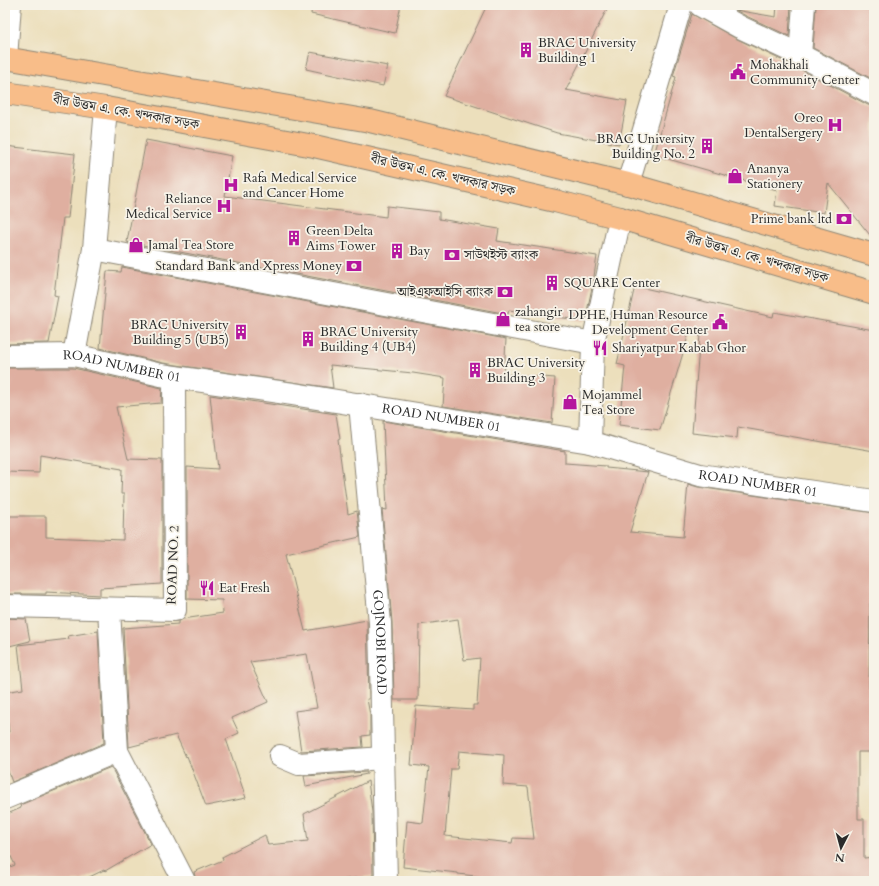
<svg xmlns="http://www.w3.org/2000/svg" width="879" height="886" font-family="Cardo,'Noto Serif Bengali',serif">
  <rect width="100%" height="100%" fill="#f7f3e8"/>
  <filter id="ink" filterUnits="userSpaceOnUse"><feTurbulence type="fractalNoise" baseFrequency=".025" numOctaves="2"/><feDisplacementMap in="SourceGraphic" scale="8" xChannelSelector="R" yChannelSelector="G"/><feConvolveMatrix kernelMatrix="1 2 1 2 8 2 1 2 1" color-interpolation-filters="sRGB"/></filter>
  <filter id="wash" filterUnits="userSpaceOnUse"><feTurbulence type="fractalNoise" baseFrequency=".012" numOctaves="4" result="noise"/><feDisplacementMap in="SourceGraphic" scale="16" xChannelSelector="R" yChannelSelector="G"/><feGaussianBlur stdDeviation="0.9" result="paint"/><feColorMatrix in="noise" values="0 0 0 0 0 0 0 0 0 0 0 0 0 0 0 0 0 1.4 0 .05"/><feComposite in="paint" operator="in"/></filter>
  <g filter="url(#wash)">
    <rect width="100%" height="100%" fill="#ecdfbc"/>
    <g id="blocks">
      <path fill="#dfafa0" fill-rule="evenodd" d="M312 5H401L395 33 311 14Z
        M487 5H609L566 90 627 101 619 144 557 133 444 96Z
        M726 5H735V10L776 17 777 5H791L789 36 746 16Z
        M816 5H874V80L813 48Z
        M692 14 735 38 794 66 868 105 874 106V240L828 183 824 213 775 206 777 190 654 155 676 77 673 76Z
        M310 52 388 66 383 86 306 69Z
        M146 140 232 156 225 196 386 217 387 206 439 212V219L499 229 497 241 597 256 593 283 585 321 509 310 508 314 127 242Z
        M5 146 75 154 68 218H63L54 295 58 296 49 343 5 344Z
        M122 267 506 339 504 374 555 378 552 423 443 406 445 378 413 373 330 365 333 388 163 363 100 348 107 271 121 272Z
        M635 286 773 317 774 312 874 330V451L738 427 737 438 692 433 700 335 689 333 660 430 619 425 625 366 617 364Z
        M5 368H73L162 388 161 403 116 407 128 459 162 460V584L100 588V595L46 592V594H5V516H46V537L123 540 124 494H121L122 469 40 455 39 473 5 472Z
        M210 395 336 414 340 439 338 440 348 514 357 511 360 537 286 554 305 631 367 620 369 699H367L370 715V735L362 736 363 747 301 751 295 711 317 708 307 654 250 662 268 702 232 718 239 733 226 739 246 798 206 806 187 756 186 757 176 735 129 747 123 628 178 624V622L183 619 223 613 222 600 187 599V467L218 469Z
        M383 421 565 451V463L606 466V468L648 472 630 532 683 537 688 484 698 487 874 513V604L870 603 869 688H874V752H858V819H864V858L874 857V881H510V880L458 874V873L403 867 407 821 423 823 429 767 411 765 416 706 473 710V705H477L480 658 464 660 458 619 419 625 418 700H394L392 622 382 509 387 510ZM459 751 504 755 503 785 528 787 534 839 513 838 512 843 445 836 451 769H457Z
        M5 618 26 619 30 641 5 647Z
        M98 631 104 743 12 782 5 763V733L9 732 5 702V692L23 689 18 645 69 639 68 636Z
        M111 767 151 844 105 871 104 870 81 881H5V869L15 865 5 844V815L21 808 20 805Z
        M367 772V774L306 786 304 776Z
        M368 781 372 812 373 876 331 881H196L194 872 223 860 222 857 265 835 268 845 308 841 304 814Z"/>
    </g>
  </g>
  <g filter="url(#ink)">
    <use href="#blocks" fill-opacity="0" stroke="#8c8574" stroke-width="1"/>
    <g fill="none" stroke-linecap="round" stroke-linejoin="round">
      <defs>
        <g id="street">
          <path d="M700 5 740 27 800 55 874 94"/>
          <path d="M800 55 804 5"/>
          <path d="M6 58 10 5"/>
          <path d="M628 184 681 5"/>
          <path d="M94 249 593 343"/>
          <path d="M74 355 94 249 106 108"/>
          <path id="s1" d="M5 356 74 355 161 375 293 394 590 442 700 475 874 501"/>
          <path id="s2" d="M360 404 380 623 386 881"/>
          <path d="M590 442 593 343 620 218"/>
          <path d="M5 606 175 610 174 377"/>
          <path d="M109 609 117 751 184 881"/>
          <path d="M280 756 299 764 383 758"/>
          <path d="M5 798 117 751"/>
        </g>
        <path id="primary" d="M5 58 370 121 628 184 874 255
          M5 93 106 108 314 146 555 201 620 218 874 293"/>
      </defs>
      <use href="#street" stroke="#8c8574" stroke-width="24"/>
      <use href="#primary" stroke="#8c8574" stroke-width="24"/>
      <use href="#street" stroke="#fff" stroke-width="22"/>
      <use href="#primary" stroke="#f8bd89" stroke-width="22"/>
    </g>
  </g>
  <defs>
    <symbol id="building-bare" viewBox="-9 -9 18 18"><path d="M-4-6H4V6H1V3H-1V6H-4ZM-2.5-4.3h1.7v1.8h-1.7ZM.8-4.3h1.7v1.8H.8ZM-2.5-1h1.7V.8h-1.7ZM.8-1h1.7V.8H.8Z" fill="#b5179e" stroke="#f7f3e8" stroke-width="2.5" paint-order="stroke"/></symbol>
    <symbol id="civic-bare" viewBox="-9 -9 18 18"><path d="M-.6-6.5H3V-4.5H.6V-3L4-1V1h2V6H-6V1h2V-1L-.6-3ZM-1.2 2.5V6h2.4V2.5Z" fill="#b5179e" stroke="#f7f3e8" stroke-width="2.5" paint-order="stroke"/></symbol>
    <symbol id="hospital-bare" viewBox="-9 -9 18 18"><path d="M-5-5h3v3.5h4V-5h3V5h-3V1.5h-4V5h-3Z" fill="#b5179e" stroke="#f7f3e8" stroke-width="2.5" paint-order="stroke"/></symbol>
    <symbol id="shop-bare" viewBox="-9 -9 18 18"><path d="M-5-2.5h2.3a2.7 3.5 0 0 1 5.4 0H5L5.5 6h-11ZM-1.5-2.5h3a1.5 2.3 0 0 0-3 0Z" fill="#b5179e" stroke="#f7f3e8" stroke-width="2.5" paint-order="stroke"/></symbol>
    <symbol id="bank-bare" viewBox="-9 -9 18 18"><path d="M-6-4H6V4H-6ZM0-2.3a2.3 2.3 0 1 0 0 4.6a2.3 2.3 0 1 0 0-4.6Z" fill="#b5179e" stroke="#f7f3e8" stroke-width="2.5" paint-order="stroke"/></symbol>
    <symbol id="restaurant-bare" viewBox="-9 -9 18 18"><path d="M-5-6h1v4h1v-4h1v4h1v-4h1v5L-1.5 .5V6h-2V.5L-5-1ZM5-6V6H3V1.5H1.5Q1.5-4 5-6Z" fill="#b5179e" stroke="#f7f3e8" stroke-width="2.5" paint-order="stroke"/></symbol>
  </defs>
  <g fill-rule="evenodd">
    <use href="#building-bare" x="515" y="39" width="22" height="22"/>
    <use href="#civic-bare" x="727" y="61" width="22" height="22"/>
    <use href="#hospital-bare" x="824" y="114" width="22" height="22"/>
    <use href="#building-bare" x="696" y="135" width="22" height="22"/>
    <use href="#shop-bare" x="724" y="165" width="22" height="22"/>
    <use href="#hospital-bare" x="220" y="174" width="22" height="22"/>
    <use href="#hospital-bare" x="213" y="195" width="22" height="22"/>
    <use href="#bank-bare" x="833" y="208" width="22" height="22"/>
    <use href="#building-bare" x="283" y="227" width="22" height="22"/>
    <use href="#shop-bare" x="125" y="234" width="22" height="22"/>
    <use href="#building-bare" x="386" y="240" width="22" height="22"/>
    <use href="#bank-bare" x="441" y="244" width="22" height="22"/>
    <use href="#bank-bare" x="343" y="255" width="22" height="22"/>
    <use href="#building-bare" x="541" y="272" width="22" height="22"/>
    <use href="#bank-bare" x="494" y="281" width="22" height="22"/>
    <use href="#shop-bare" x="492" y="308" width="22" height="22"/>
    <use href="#civic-bare" x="709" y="311" width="22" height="22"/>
    <use href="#building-bare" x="230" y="321" width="22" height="22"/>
    <use href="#building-bare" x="297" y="328" width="22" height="22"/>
    <use href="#restaurant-bare" x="589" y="337" width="22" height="22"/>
    <use href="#building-bare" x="464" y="359" width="22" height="22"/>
    <use href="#shop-bare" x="559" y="391" width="22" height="22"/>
    <use href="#restaurant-bare" x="196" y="577" width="22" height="22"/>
  </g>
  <g text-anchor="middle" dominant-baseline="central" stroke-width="3.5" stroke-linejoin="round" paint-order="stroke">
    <g font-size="13" fill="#2b2b2b" stroke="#f7f3e8" text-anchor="start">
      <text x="538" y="43">BRAC University<tspan x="538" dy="15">Building 1</tspan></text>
      <text x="750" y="65">Mohakhali<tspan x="750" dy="15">Community Center</tspan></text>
      <text x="823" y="118" text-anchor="end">Oreo<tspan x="823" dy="15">DentalSergery</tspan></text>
      <text x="695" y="139" text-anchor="end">BRAC University<tspan x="695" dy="15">Building No. 2</tspan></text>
      <text x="747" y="169">Ananya<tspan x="747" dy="15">Stationery</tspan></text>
      <text x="243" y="178">Rafa Medical Service<tspan x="243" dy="15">and Cancer Home</tspan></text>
      <text x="212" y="199" text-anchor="end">Reliance<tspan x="212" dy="15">Medical Service</tspan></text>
      <text x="832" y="219" text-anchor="end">Prime bank ltd</text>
      <text x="306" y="231">Green Delta<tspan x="306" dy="15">Aims Tower</tspan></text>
      <text x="148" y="245">Jamal Tea Store</text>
      <text x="409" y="251">Bay</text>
      <text x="464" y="255">সাউথইস্ট ব্যাংক</text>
      <text x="342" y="266" text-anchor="end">Standard Bank and Xpress Money</text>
      <text x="564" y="283">SQUARE Center</text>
      <text x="493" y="292" text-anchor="end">আইএফআইসি ব্যাংক</text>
      <text x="515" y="312">zahangir<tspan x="515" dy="15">tea store</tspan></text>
      <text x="708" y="315" text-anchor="end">DPHE, Human Resource<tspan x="708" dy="15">Development Center</tspan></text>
      <text x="229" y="325" text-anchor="end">BRAC University<tspan x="229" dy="15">Building 5 (UB5)</tspan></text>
      <text x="320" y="332">BRAC University<tspan x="320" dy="15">Building 4 (UB4)</tspan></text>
      <text x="612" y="348">Shariyatpur Kabab Ghor</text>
      <text x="487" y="363">BRAC University<tspan x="487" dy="15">Building 3</tspan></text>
      <text x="582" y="395">Mojammel<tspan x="582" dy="15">Tea Store</tspan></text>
      <text x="219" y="588">Eat Fresh</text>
    </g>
    <g font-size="13" fill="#2b2b2b" stroke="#f7f3e8">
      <text transform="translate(126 112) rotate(10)">বীর উত্তম এ. কে. খন্দকার সড়ক</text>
      <text transform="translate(443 175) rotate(13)">বীর উত্তম এ. কে. খন্দকার সড়ক</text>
      <text transform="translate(757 258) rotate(16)">বীর উত্তম এ. কে. খন্দকার সড়ক</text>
      <text stroke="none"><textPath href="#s1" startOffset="118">ROAD NUMBER 01</textPath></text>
      <text stroke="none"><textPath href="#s1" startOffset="442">ROAD NUMBER 01</textPath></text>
      <text stroke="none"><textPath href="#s1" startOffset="766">ROAD NUMBER 01</textPath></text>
      <text transform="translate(173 565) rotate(-88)">ROAD NO. 2</text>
      <text stroke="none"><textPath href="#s2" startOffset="239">GOJNOBI ROAD</textPath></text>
    </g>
  </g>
  <rect width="879" height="886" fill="none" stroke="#f7f3e8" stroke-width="20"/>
  <g transform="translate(841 848) rotate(186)" stroke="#f7f3e8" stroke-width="3" paint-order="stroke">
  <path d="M0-3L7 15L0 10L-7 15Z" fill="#2b2b2b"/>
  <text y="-6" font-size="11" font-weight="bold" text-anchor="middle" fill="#2b2b2b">N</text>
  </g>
</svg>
